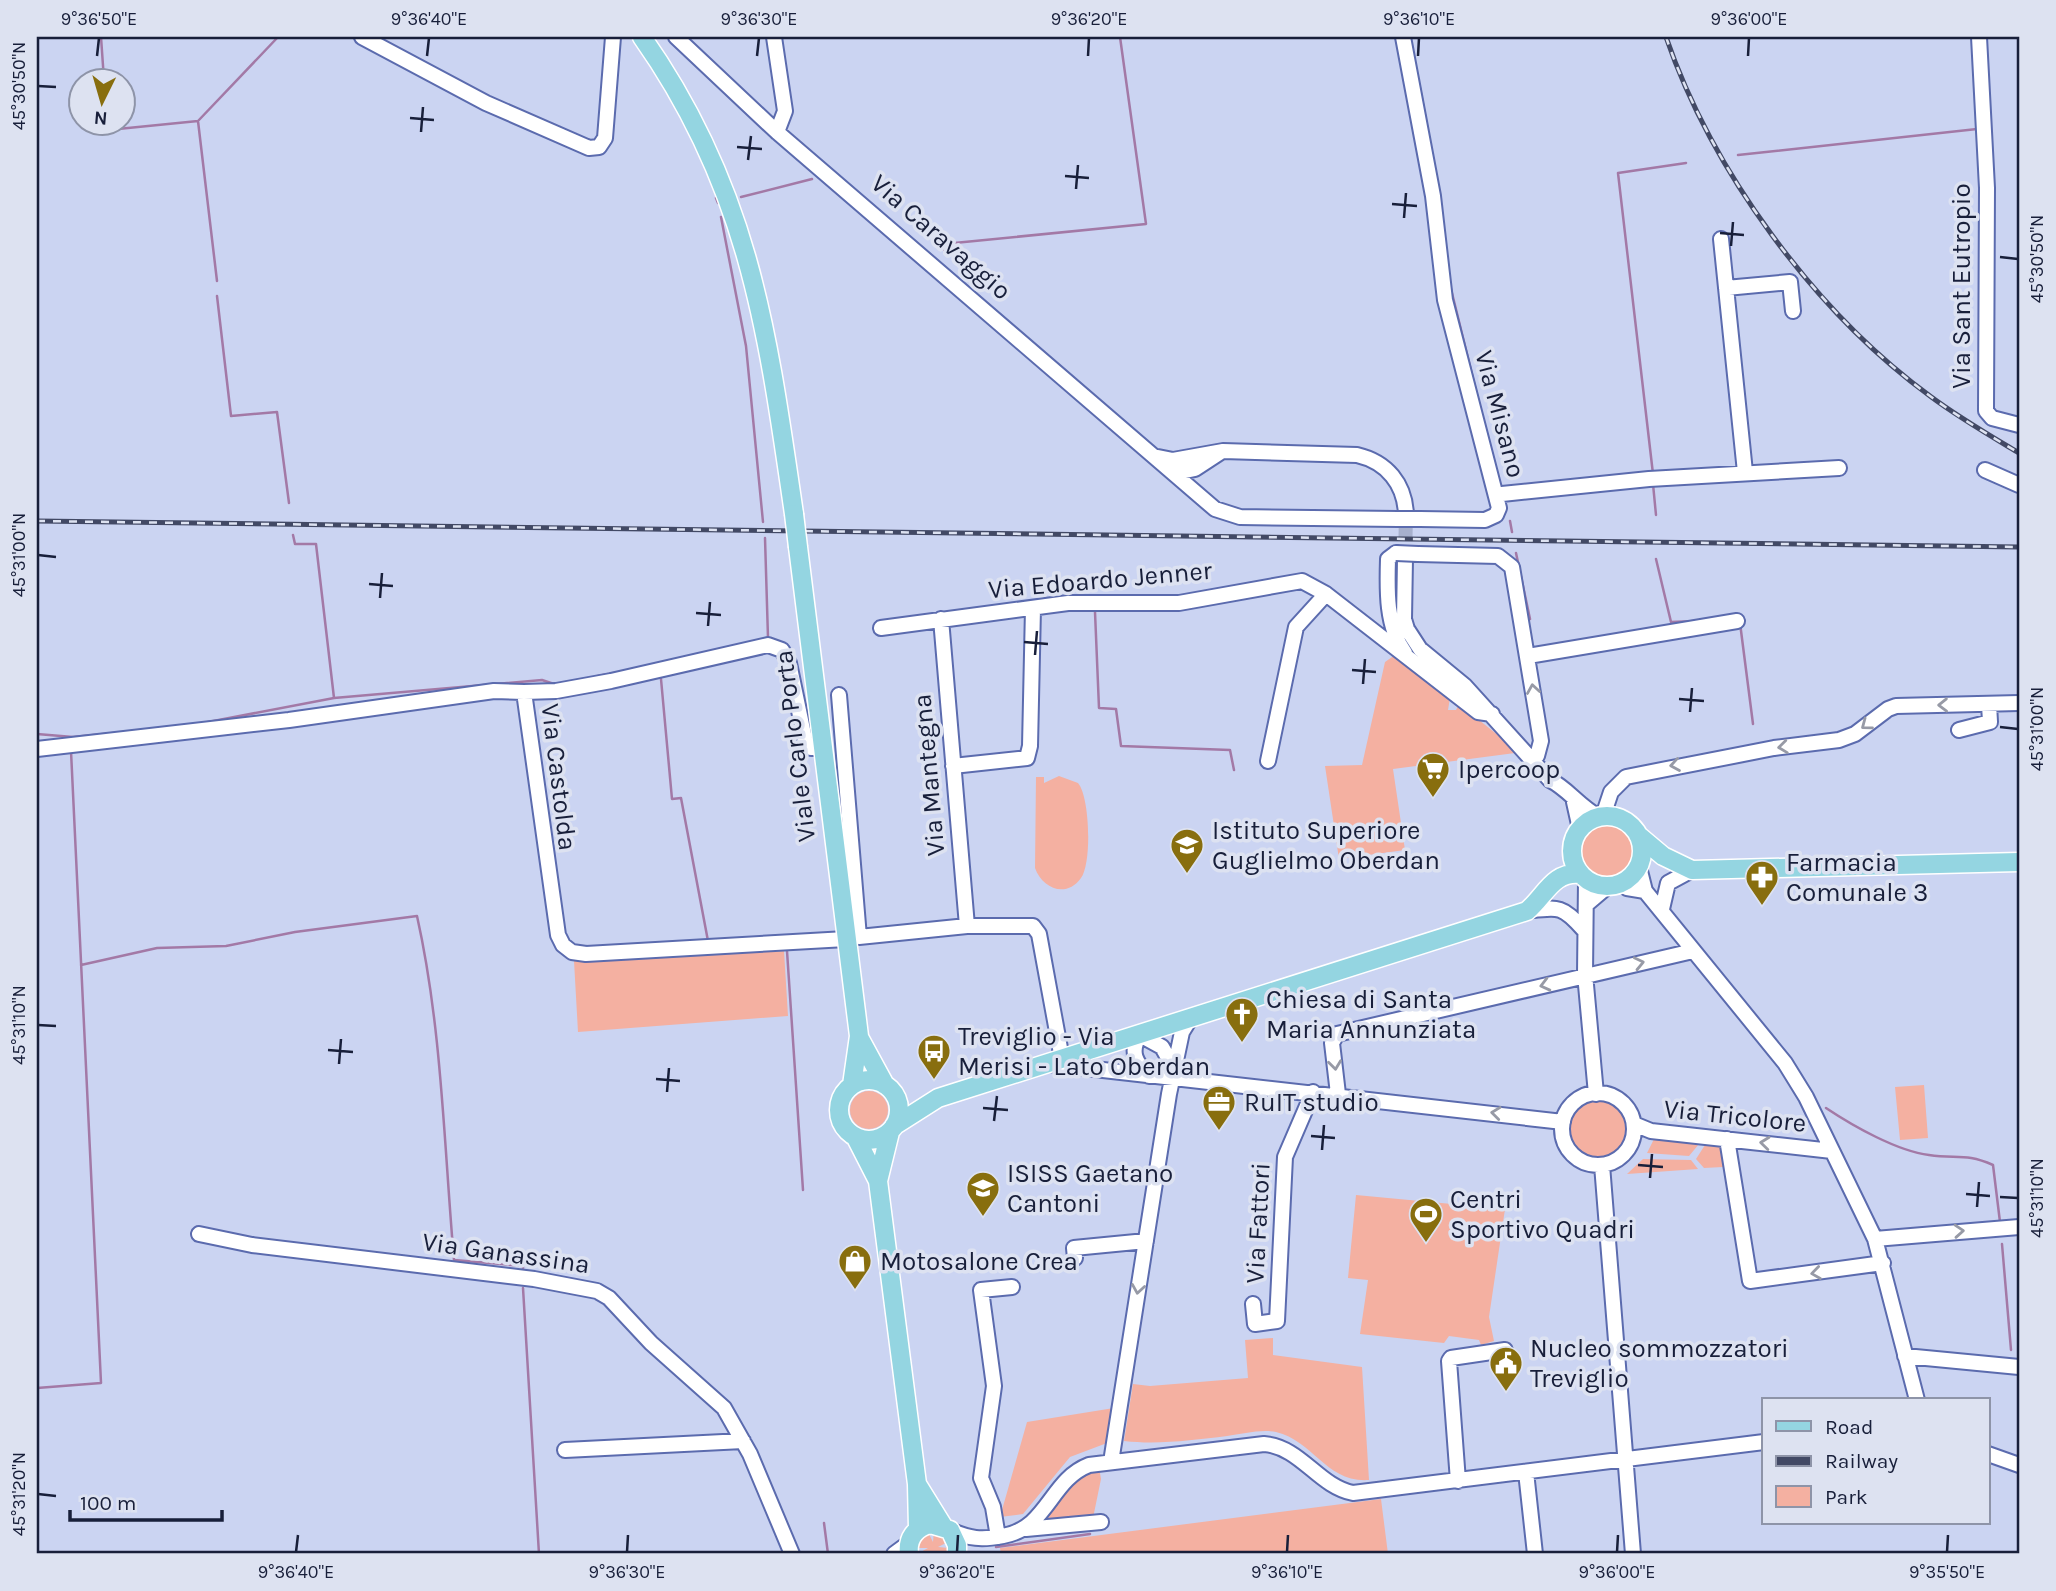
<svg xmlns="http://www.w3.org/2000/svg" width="2056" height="1591" font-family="Karla,sans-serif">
  <rect width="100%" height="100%" fill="#cbd4f2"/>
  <path fill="#f4b0a1" d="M1395 655 1450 698 1448 710H1456L1459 704 1509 744 1515 753 1393 769 1405 850 1339 859 1325 766 1362 765 1385 662Z
    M1059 776 1078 783C1090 797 1092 863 1081 878 1066 899 1042 888 1035 868L1036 777H1044V783Z
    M1578 852a29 29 0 1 1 58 0a29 29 0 1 1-58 0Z
    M784 951 788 1016 578 1032 574 961Z
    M1924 1085 1928 1138 1900 1140 1895 1087Z
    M850 1110a19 19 0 1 1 38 0a19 19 0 1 1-38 0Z
    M1569 1129a29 29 0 1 1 58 0a29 29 0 1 1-58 0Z
    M1654 1139 1699 1144 1689 1156 1647 1153Z
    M1705 1145 1720 1146 1723 1167 1704 1168 1696 1159Z
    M1643 1159 1691 1160 1698 1169 1627 1174Z
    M1356 1195 1505 1209 1489 1317 1494 1341 1481 1345 1479 1340 1449 1336 1444 1343 1360 1334 1368 1280 1348 1278Z
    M1273 1338V1355L1362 1367 1369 1480C1326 1483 1314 1441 1276 1432 1261 1429 1242 1434 1227 1436 1194 1440 1158 1445 1124 1441L1133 1384 1150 1386 1248 1378 1245 1340Z
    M1114 1408 1107 1443 1070 1457 1023 1514 1000 1517 1027 1422Z
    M1099 1467 1101 1479 1093 1518 1039 1523 1078 1473Z
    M1381 1499 1388 1554H1001L1000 1548Z
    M934 1531 948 1542 938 1547 949 1548 948 1554H917L928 1548H916L928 1532 933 1542Z"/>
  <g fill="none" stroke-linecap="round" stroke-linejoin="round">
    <path stroke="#a379a6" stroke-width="2.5" d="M101 37 104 80
      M1420 88 1427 126
      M108 122V130L198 121
      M1738 155 1977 129
      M741 197 812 179
      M716 198 718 203
      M721 217 746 346 763 522
      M944 250V244L1146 224 1120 37
      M217 281 198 121 278 37
      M1450 285 1480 407
      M217 296 231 416 277 412 289 503
      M1653 474 1618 173 1686 163
      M1653 484 1656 515
      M1510 521 1512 532
      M293 535 295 544H316L334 698
      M1516 553 1530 619
      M1656 559 1671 622 1697 621
      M1095 612 1099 708 1116 709 1121 746 1230 750 1234 770
      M1740 623 1753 724
      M755 641 768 638 765 538
      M598 676 619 672
      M661 679 672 799 681 798 708 941
      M203 723 334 698 542 680 557 685
      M37 734 73 737 134 731
      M787 951 803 1190
      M81 965 157 948 226 946 295 932 417 916C442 1028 444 1146 454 1260L523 1266V1269
      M1826 1108C1853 1126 1897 1151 1929 1155 1957 1159 1966 1153 1993 1165L2000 1222
      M2002 1244 2011 1350
      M523 1288 539 1554
      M37 1388 101 1383 71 751
      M824 1523 828 1554
      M996 1547 1090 1534"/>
    <path stroke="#a7b0cd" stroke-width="14" stroke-dasharray="14 7" stroke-linecap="butt" d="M1405 559 1406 515"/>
    <defs>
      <path id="minor" d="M362 37 486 103 589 148 599 147 605 138 613 37
        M676 37 777 132 1215 509 1240 517 1398 519
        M774 37 785 111 777 132
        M1403 37 1433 196 1445 300 1499 508 1496 515 1485 520 1420 519
        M1979 37 1987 188 1986 411 1992 418 2019 425
        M1721 239 1745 472
        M1726 288 1790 282 1793 311
        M1158 457 1173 460 1223 451 1357 455C1387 462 1405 484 1406 515
        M1985 470 2019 485
        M1176 473 1195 469 1221 452
        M1502 494 1649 479 1839 468
        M1396 553 1388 559C1387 590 1386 627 1405 653
        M1418 554 1498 556 1512 567 1541 741 1537 756
        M1405 559 1404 619 1407 629 1420 649 1465 686 1550 780C1567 788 1579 806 1599 817
        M941 619 967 926
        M881 628 1068 603H1179L1302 581 1326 594 1478 712 1492 714
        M1528 656 1737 621
        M524 692 556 691 611 681 768 645 782 650 789 663 806 744 811 748H821
        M839 695 859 937 967 926H1033L1039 934 1062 1059
        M1959 730 1990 722 1989 704
        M37 749 289 720 494 691 524 692 558 935 563 945 572 952 586 954 846 939
        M1268 761 1296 627 1326 594
        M953 766 1027 758 1030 746 1033 608
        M1574 802 1580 829
        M1603 816 1611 792 1626 777 1774 748 1839 740 1855 734 1888 709 1896 706 2019 703
        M1639 867 1645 891 1785 1063 1806 1097 1875 1239 1917 1400
        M1586 880 1585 974 1596 1094
        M1622 884 1627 888 1645 891
        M1587 904 1607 887
        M1662 909 1668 883 1692 870
        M1527 911C1558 907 1562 905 1583 929
        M1050 1064 1563 1122
        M1149 1076C1136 1063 1129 1052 1140 1035L1162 1047 1175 1070
        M1562 1129a36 36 0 1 1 72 0a36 36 0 1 1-72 0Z
        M1338 1094 1332 1043 1337 1034 1693 951
        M1634 1124 1651 1131 1832 1151
        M1727 1139 1750 1281 1883 1263
        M1602 1165 1633 1554
        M199 1234 252 1245 534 1279 597 1291 609 1298 651 1343 724 1408 750 1454 792 1554
        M1875 1239 2019 1227
        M1075 1258 1074 1248 1146 1241
        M1253 1304 1255 1324 1277 1321 1285 1157 1313 1092
        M1905 1356 2019 1367
        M565 1450 743 1441
        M1988 1454 2019 1465
        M1111 1462 1169 1094 1182 1032 1190 1019
        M1526 1472 1535 1554
        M1458 1481 1449 1361 1451 1358 1505 1350
        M1026 1529 1101 1522
        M950 1530C970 1539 981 1540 1003 1536 1048 1528 1050 1480 1089 1465L1264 1444C1301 1447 1318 1486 1353 1493L1764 1442
        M998 1537 993 1507 981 1478 994 1386 981 1290 1012 1287
        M894 1554 909 1543"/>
      <path id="major" d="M642 37C750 190 768 335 794 514
        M798 547 859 1036 852 1085
        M1572 851a35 35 0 1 1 70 0a35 35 0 1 1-70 0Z
        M1638 835 1663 856 1692 870 2019 862
        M860 1039 885 1085
        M839 1110a30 30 0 1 1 60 0a30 30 0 1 1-60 0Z
        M894 1126 938 1098 1527 911C1545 896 1553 871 1580 874
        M856 1138 878 1181 917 1484 918 1529
        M878 1181 890 1132
        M917 1484 943 1526
        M909 1554C907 1538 915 1528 930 1524L950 1530 957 1545V1554"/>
    </defs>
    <use href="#minor" stroke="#5b6bae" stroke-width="18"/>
    <use href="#major" stroke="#fff" stroke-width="21"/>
    <use href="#minor" stroke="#fff" stroke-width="14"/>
    <use href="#major" stroke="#94d5e1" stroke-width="18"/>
    <defs>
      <path id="rail" d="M1666 37C1712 171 1815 312 1930 396 1958 417 1989 435 2019 453
        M37 521 2019 547"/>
    </defs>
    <use href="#rail" stroke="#424965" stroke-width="5"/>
    <use href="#rail" stroke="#dde2f1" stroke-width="2.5" stroke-dasharray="8" stroke-linecap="butt"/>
    <defs>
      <path id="minor-bridge" d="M1398 519H1420
        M1396 553 1418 554"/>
      <path id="major-bridge" d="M794 514 798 547"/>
    </defs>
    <use href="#minor-bridge" stroke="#5b6bae" stroke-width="18" stroke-linecap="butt"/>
    <use href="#major-bridge" stroke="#fff" stroke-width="21" stroke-linecap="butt"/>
    <use href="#minor-bridge" stroke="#fff" stroke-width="14"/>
    <use href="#major-bridge" stroke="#94d5e1" stroke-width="18"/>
  </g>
  <defs><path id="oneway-chevron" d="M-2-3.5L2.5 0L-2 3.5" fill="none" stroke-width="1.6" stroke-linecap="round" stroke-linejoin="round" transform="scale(1.75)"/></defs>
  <g stroke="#979aa6">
    <use href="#oneway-chevron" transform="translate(1533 689) rotate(-99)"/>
    <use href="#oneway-chevron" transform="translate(1943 705) rotate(179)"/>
    <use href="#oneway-chevron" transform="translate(1866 725) rotate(143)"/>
    <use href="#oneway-chevron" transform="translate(1783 747) rotate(173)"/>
    <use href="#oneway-chevron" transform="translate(1675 765) rotate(171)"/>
    <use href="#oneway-chevron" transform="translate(1639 963) rotate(-13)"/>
    <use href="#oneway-chevron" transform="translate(1545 985) rotate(166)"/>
    <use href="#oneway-chevron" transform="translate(1335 1065) rotate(83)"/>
    <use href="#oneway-chevron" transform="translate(1496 1113) rotate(-173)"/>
    <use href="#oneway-chevron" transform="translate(1765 1143) rotate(-174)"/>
    <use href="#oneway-chevron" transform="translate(1959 1231) rotate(-4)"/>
    <use href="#oneway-chevron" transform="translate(1816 1273) rotate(172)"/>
    <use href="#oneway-chevron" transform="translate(1138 1289) rotate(99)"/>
  </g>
  <path fill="none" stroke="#181f3a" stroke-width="2.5" d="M97 56 99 38M427 56 429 38M757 56 759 38M1088 56 1089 38M1418 56 1419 38M1748 56 1749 38M38 86 56 87M410 118 434 120M421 132 423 107M737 147 762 149M748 160 751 136M1065 176 1089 178M1076 189 1078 165M1392 204 1417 206M1404 218 1406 193M1720 233 1744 235M1731 246 1733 222M2000 257 2018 259M38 555 56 557M369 584 393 586M380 598 382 573M696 613 721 615M708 626 710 602M1024 642 1048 644M1035 655 1037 631M1352 670 1376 672M1363 684 1365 659M1679 699 1704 701M1690 712 1692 688M2000 727 2018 729M38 1025 56 1026M328 1050 353 1052M339 1064 341 1039M656 1079 680 1081M667 1092 669 1068M983 1108 1008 1110M994 1121 997 1096M1311 1136 1335 1138M1322 1150 1324 1125M1638 1165 1663 1167M1650 1178 1652 1154M1966 1194 1990 1196M2000 1197 2018 1198M1977 1207 1979 1182M38 1494 56 1496M296 1552 298 1535M627 1552 628 1535M957 1552 958 1535M1287 1552 1288 1535M1617 1552 1618 1535M1947 1552 1948 1535"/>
  <defs>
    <symbol id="supermarket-pin" viewBox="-11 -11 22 30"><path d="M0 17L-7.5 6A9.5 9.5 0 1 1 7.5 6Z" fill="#886e0e" stroke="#dde2f1"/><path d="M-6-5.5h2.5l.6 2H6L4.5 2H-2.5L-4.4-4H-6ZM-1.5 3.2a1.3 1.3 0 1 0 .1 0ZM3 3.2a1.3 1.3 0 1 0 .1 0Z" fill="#fff"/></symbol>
    <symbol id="school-pin" viewBox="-11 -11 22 30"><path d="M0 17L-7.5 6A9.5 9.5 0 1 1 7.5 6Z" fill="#886e0e" stroke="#dde2f1"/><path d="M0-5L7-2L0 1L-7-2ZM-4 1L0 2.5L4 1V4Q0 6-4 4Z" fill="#fff"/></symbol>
    <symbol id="pharmacy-pin" viewBox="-11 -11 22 30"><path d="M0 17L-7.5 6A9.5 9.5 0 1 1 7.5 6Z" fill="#886e0e" stroke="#dde2f1"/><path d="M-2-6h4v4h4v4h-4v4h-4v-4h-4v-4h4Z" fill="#fff"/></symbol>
    <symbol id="church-pin" viewBox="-11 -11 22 30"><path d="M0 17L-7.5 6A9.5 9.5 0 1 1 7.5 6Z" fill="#886e0e" stroke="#dde2f1"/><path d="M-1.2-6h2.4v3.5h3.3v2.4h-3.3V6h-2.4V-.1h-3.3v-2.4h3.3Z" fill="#fff"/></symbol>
    <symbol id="bus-pin" viewBox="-11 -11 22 30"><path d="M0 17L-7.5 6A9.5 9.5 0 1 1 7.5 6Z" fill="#886e0e" stroke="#dde2f1"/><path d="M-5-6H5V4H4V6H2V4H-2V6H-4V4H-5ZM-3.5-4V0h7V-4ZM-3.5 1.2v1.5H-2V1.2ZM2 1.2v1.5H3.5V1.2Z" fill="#fff"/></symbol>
    <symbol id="office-pin" viewBox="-11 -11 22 30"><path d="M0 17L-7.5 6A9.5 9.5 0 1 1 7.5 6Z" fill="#886e0e" stroke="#dde2f1"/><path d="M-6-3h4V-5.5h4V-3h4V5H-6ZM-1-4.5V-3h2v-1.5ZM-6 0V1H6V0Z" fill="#fff"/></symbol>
    <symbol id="stadium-pin" viewBox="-11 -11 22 30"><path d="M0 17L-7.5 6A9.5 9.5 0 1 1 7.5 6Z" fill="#886e0e" stroke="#dde2f1"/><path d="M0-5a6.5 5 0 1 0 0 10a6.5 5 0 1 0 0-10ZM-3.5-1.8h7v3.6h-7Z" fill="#fff"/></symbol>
    <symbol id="shop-pin" viewBox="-11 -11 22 30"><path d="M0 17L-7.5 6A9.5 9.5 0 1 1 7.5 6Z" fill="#886e0e" stroke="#dde2f1"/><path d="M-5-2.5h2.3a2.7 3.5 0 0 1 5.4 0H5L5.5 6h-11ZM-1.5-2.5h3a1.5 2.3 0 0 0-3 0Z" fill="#fff"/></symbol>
    <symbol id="civic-pin" viewBox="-11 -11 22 30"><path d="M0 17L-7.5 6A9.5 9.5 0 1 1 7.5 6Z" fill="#886e0e" stroke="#dde2f1"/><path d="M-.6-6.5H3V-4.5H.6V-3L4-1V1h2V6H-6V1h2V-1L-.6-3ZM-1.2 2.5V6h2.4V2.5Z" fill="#fff"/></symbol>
  </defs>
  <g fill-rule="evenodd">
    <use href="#supermarket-pin" x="1414" y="750" width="38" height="52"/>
    <use href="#school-pin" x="1168" y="826" width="38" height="52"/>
    <use href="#pharmacy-pin" x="1743" y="858" width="38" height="52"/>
    <use href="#church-pin" x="1223" y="995" width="38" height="52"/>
    <use href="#bus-pin" x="915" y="1032" width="38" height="52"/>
    <use href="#office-pin" x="1200" y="1083" width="38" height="52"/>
    <use href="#school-pin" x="964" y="1169" width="38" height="52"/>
    <use href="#stadium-pin" x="1407" y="1195" width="38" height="52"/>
    <use href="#shop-pin" x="836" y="1242" width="38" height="52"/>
    <use href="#civic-pin" x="1487" y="1344" width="38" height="52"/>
  </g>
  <g text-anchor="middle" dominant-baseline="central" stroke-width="7" stroke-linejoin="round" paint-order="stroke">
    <g font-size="26" fill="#181f3a" stroke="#dde2f1">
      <text transform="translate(941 237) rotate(41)">Via Caravaggio</text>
      <text transform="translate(1961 286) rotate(-90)">Via Sant Eutropio</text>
      <text transform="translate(1500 414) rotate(75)">Via Misano</text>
      <text transform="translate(1100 580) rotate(-5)">Via Edoardo Jenner</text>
      <text transform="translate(795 746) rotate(-97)">Viale Carlo Porta</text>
      <text transform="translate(929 775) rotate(-95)">Via Mantegna</text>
      <text transform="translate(559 777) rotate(83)">Via Castolda</text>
      <text transform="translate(1735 1116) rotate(6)">Via Tricolore</text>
      <text transform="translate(1258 1223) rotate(-87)">Via Fattori</text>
      <text transform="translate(506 1253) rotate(8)">Via Ganassina</text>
    </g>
    <g font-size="26" fill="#181f3a" stroke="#dde2f1" text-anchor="start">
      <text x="1458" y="769">Ipercoop</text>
      <text x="1212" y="830">Istituto Superiore<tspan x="1212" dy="30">Guglielmo Oberdan</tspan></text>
      <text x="1786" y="862">Farmacia<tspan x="1786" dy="30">Comunale 3</tspan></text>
      <text x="1266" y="999">Chiesa di Santa<tspan x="1266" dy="30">Maria Annunziata</tspan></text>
      <text x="958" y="1036">Treviglio - Via<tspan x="958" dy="30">Merisi - Lato Oberdan</tspan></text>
      <text x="1244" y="1102">RuIT studio</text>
      <text x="1007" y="1173">ISISS Gaetano<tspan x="1007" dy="30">Cantoni</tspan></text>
      <text x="1450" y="1199">Centri<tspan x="1450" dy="30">Sportivo Quadri</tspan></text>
      <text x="880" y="1261">Motosalone Crea</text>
      <text x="1530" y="1348">Nucleo sommozzatori<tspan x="1530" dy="30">Treviglio</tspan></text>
    </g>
  </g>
  <rect width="2056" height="1591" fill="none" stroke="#dde2f1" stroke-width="77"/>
  <rect x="1762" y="1398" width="228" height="126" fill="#dde2f1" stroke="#8e94a8" stroke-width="2"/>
  <rect x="1776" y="1421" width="35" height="10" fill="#94d5e1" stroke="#8e94a8" stroke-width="2"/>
  <text x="1825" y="1434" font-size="21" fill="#181f3a">Road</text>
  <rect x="1776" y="1456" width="35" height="10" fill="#424965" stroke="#8e94a8" stroke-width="2"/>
  <text x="1825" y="1468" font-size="21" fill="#181f3a">Railway</text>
  <rect x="1776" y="1486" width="35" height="21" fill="#f4b0a1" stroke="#8e94a8" stroke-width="2"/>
  <text x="1825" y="1504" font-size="21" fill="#181f3a">Park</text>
  <g transform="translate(102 102) rotate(185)"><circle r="33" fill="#dde2f1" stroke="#8e94a8" stroke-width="2"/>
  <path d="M0-5L12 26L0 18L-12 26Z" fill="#886e0e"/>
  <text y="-10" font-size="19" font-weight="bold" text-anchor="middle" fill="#181f3a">N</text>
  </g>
  <path d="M70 1510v10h152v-10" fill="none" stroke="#181f3a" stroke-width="3.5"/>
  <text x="80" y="1510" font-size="21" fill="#181f3a" stroke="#dde2f1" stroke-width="5" paint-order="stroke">100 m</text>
  <rect x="38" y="38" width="1980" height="1514" fill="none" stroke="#181f3a" stroke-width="2.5"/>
  <g font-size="18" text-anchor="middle" fill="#181f3a">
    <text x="99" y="25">9°36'50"E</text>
    <text x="429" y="25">9°36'40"E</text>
    <text x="759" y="25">9°36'30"E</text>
    <text x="1089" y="25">9°36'20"E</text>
    <text x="1419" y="25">9°36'10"E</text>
    <text x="1749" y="25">9°36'00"E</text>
    <text transform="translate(19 86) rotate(-90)" y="6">45°30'50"N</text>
    <text transform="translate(2037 259) rotate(-90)" y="6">45°30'50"N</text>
    <text transform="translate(19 555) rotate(-90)" y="6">45°31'00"N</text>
    <text transform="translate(2037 729) rotate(-90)" y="6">45°31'00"N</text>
    <text transform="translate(19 1025) rotate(-90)" y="6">45°31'10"N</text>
    <text transform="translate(2037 1198) rotate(-90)" y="6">45°31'10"N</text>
    <text transform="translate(19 1494) rotate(-90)" y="6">45°31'20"N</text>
    <text x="296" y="1578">9°36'40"E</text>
    <text x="627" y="1578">9°36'30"E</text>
    <text x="957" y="1578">9°36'20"E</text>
    <text x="1287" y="1578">9°36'10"E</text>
    <text x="1617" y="1578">9°36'00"E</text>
    <text x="1947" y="1578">9°35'50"E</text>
  </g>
</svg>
